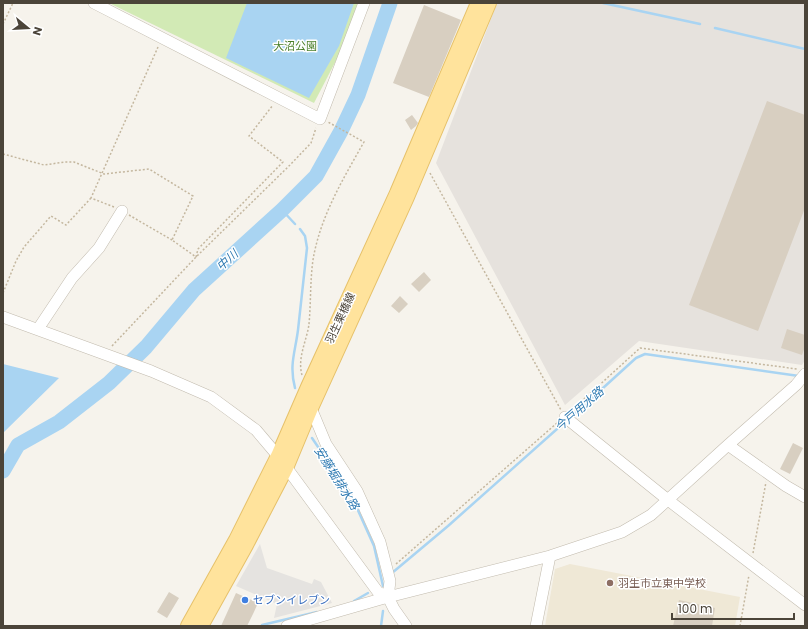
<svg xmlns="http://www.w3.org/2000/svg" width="808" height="629" font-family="Poppins,'Noto Sans JP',sans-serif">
  <rect width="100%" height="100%" fill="#f6f3ec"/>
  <path fill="#e6e2dd" d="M497 3H805V360L802 365 639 341 565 405 436 163Z"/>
  <path fill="#efe8d6" d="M570 564 740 597 735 626H545L555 569Z"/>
  <path fill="#d2eab5" d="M109 3H359L342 49 314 103Z"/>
  <path fill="#e5e3e0" d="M260 544 267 568 312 584 314 579 321 582 332 603 274 618 277 604 236 586Z"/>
  <path fill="#a9d4f2" d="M247 3H354L339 46 309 98 226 58Z
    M3 364 59 378 3 433Z"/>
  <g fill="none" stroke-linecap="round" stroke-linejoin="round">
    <path stroke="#a9d4f2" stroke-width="2.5" d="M603 3 700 24
      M715 28 805 49
      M282 210 295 224
      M295 388C289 365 295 353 298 330 301 303 304 275 307 248L305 236 300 229
      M570 418 636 358 645 354 799 376
      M312 438 352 497 374 546 383 586
      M392 573 448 526 566 421
      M354 601 368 593
      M262 625 317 612
      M381 626 383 611"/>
    <path stroke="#a9d4f2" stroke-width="15" d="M3 471 18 445 59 422 109 383 146 347 194 290 282 210 316 176 341 131 358 95 390 3"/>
  </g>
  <path fill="#d8cfc1" d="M424 5 461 20 429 97 393 83Z
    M767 101 805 115V208L758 331 689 305Z
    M412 115 418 123 416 126 411 130 405 120Z
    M424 272 431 280 419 292 411 284Z
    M400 296 408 304 399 313 391 306Z
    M787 329 805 335V347L802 355 781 348Z
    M793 443 803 448 790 474 780 469Z
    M169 592 179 598 167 618 157 612Z
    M236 593 258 603 253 614 247 626H221Z
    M679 600 715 608 712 626H673Z"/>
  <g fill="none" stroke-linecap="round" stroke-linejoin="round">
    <defs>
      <path id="minor" d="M94 3 320 119 364 3
        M3 317 151 371 211 397 256 430 278 456 378 592 388 597
        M38 329 72 278 99 248 122 211
        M311 408 326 444 357 491 380 542 390 581 388 597 394 609 406 626
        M565 417 668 500 805 605
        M728 445 786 486 805 497
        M287 626 388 597 550 556 622 532 651 515 728 445 796 385 805 374
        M536 626 550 556"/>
      <path id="major" d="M188 626 236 540 278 456 308 387 397 193 478 3
        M201 626 246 545 286 468 311 408 407 197 489 3"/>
    </defs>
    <use href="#minor" stroke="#c2bbae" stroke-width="12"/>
    <use href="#major" stroke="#e6c16a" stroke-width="16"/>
    <path stroke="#c4b79f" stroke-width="1.5" stroke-dasharray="2 2" stroke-linecap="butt" d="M3 24 13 3
      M3 154 44 165 65 162H74L104 174 149 169 193 196 172 240 196 257
      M430 173 561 410
      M114 207 91 198 158 47
      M129 215 172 240
      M196 257 198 249 283 162 249 136 273 105
      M3 293 16 261 24 247 51 216 66 225 91 198
      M112 346 196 257 290 165 311 143 316 128
      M302 375C297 358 307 340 309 324 311 303 310 281 313 260 320 217 343 179 364 142L328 122
      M572 410 640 348 797 369
      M753 553 766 482
      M396 564 557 423
      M740 626 749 575"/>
    <use href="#minor" stroke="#fff" stroke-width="11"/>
    <use href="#major" stroke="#ffe39c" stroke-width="14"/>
  </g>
  <circle fill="#8d6e63" stroke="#fff" stroke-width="1.5" cx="610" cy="583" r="4"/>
  <circle fill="#3f7fe0" stroke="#fff" stroke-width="1.5" cx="245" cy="600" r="4"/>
  <g text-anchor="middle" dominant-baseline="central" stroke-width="3" stroke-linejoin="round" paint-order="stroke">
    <g font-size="11" fill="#4a7f2a" stroke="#fff">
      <text x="295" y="46">大沼公園</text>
    </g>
    <g font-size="11" fill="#4b4439" stroke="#fff">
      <text transform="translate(340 318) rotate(-65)">羽生栗橋線</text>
    </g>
    <g font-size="11" fill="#785e54" stroke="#fff" text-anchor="start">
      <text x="618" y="583">羽生市立東中学校</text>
    </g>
    <g font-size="11" fill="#366cbe" stroke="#fff" text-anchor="start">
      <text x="253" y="600">セブンイレブン</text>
    </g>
    <g font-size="12" font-style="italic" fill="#2e7ab2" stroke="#fff">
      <text transform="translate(227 260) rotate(-42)">中川</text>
      <text transform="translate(579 409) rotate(-41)">今戸用水路</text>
      <text transform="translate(337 478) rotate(58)">安藤堀排水路</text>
    </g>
  </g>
  <rect width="808" height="629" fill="none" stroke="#4b4439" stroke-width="8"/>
  <g transform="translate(28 28) rotate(108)" stroke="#ffffff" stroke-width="3" paint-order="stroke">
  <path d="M0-3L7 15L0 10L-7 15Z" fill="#4b4439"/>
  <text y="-6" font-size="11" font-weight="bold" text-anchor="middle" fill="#4b4439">N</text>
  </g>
  <path d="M672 613v6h122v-6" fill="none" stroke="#4b4439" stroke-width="2"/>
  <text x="678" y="613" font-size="12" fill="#4b4439" stroke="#ffffff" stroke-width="3" paint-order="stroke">100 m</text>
</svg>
